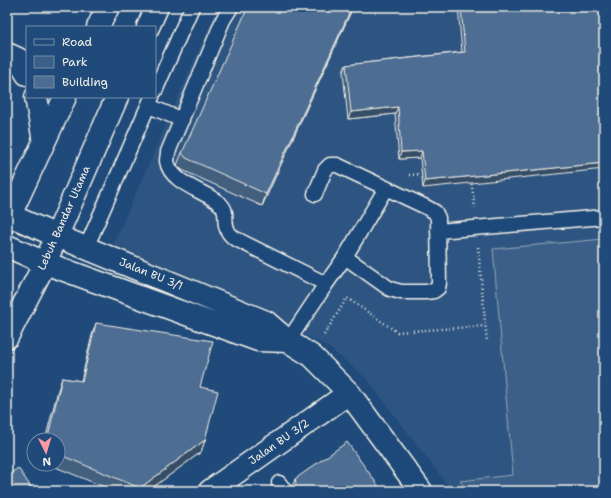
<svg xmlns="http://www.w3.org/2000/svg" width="611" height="498" font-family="'Shantell Sans',sans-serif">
  <rect width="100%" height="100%" fill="#1f4a7a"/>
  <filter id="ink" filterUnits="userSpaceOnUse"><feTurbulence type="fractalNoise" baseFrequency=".025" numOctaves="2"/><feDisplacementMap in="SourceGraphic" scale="8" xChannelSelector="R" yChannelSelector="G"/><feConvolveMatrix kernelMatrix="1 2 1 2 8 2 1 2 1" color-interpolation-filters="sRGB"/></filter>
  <g filter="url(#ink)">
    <path fill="#2d5581" d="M218 7H604V491H452L367 379 327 346 113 245Z"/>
    <path fill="#3a5f88" stroke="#97a8b8" d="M604 239V491H468L460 481 513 475 493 249Z"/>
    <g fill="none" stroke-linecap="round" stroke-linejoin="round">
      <defs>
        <path id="service" d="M231 7 223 20 168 152C168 155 167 158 167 161 170 183 205 191 219 203 230 212 222 221 228 231 229 234 232 236 234 238L326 284 345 257 390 289 401 292H425L434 291 438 288 439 283 438 218 435 212 426 207 337 165H330L325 170 315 194
          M155 91 192 7
          M149 106 182 120
          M438 231 604 217
          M86 248 152 97
          M345 257 386 188
          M288 341 326 284
          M279 483 285 491"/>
        <path id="minor" d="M7 54 18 59 27 74
          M36 97 44 141
          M9 215 57 236 266 322 288 341 312 356 349 393 421 491
          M7 246 45 263 258 340 288 341
          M210 491 349 393"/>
        <path id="secondary" d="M98 27 108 7
          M148 27 157 7
          M7 221 65 97
          M7 337 45 263 117 97"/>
      </defs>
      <use href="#service" stroke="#f4f1e8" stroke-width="17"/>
      <use href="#minor" stroke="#f4f1e8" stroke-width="25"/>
      <use href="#secondary" stroke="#f4f1e8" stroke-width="25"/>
      <path stroke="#f4f1e8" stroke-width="2.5" stroke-dasharray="1 3" stroke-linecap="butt" d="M409 175 424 174
        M471 180 475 208
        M478 247 487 342
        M324 335 347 298 397 332 485 326"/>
      <use href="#service" stroke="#1f4a7a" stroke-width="14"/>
      <use href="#minor" stroke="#1f4a7a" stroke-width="22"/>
      <use href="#secondary" stroke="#1f4a7a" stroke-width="22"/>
    </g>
    <path fill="#425f7e" stroke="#f4f1e8" d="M353 7 262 206 182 170 177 165 182 153Z
      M458 7H604L423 188 420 158 399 159 395 114 348 119 343 72 346 65 462 52Z
      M96 323 200 387 205 440 201 452 148 491H114L48 464H58V440H45L58 390 62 378 81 381 92 335Z
      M295 479 382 491 293 490 292 487Z"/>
    <path fill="#364d66" stroke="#f4f1e8" d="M352 7H353L262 206 266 194Z
      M398 107 395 114 348 119 351 112Z
      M422 151 420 158 399 159 401 152Z
      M604 163V169L423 188 425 181Z
      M205 440 201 452 148 491H140V488Z
      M31 487 30 491H25Z"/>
    <path fill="#4d6e92" stroke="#f4f1e8" d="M248 7H352L266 194 186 158 182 153Z
      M461 7H604V163L425 181 422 151 401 152 398 107 351 112 346 65 465 52Z
      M96 323 213 341 200 387 218 391 205 440 140 488 58 454V440H47L62 378 82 381Z
      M347 442 382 491H292L296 488 295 487 296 482 295 479Z
      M18 468 31 487 25 491H7V476Z"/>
  </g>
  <g text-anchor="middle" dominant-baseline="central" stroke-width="3" stroke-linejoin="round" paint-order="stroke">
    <g font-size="11" fill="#f4f1e8" stroke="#1f4a7a">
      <text transform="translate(64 218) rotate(-66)">Lebuh Bandar Utama</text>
      <text transform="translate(151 274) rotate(22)">Jalan BU 3/1</text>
      <text transform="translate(279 442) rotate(-35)">Jalan BU 3/2</text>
    </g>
  </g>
  <rect width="611" height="498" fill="none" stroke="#1f4a7a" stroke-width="24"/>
  <rect x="12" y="12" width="587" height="474" fill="none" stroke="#f4f1e8" stroke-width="1.5" filter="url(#ink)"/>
  <rect x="26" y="26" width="130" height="72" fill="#1f4a7a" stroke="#748da6"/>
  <rect x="34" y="39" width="20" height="6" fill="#1f4a7a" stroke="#748da6"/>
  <text x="62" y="46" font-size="12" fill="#f4f1e8">Road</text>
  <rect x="34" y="56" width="20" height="12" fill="#3a5f88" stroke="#748da6"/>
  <text x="62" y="66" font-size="12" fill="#f4f1e8">Park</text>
  <rect x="34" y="76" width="20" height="12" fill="#4d6e92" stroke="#748da6"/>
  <text x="62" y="86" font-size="12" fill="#f4f1e8">Building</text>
  <g transform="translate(46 452) rotate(175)"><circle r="19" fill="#1f4a7a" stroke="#748da6"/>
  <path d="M0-3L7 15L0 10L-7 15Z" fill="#ff9aa2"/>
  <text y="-6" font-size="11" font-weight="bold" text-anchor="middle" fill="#f4f1e8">N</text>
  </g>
</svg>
